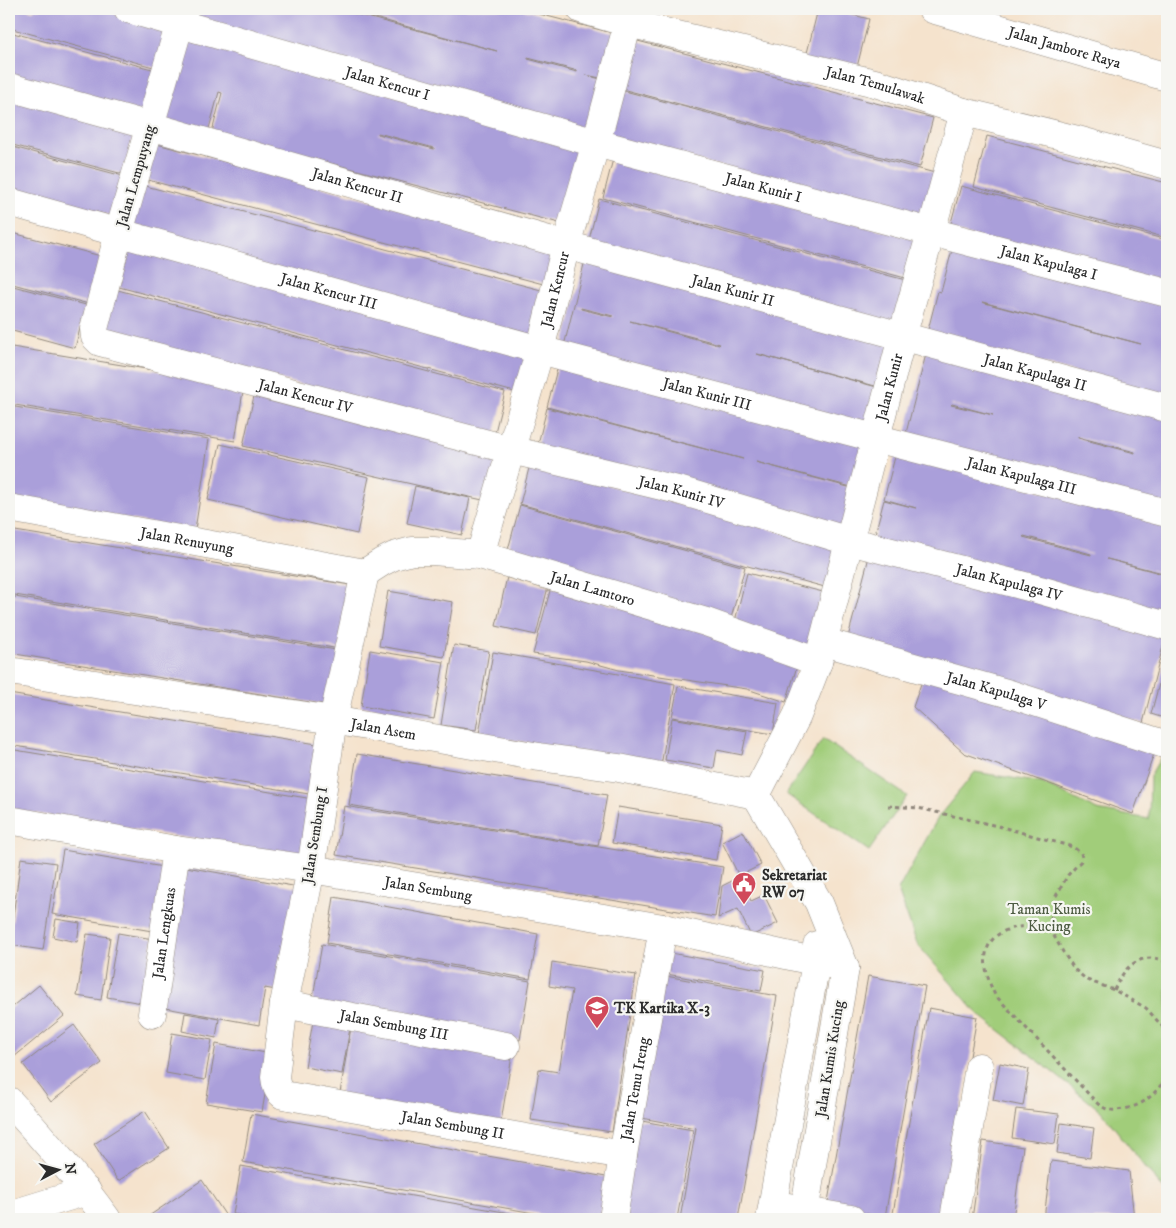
<svg xmlns="http://www.w3.org/2000/svg" width="1176" height="1228" font-family="'IM FELL DW Pica',serif">
  <rect width="100%" height="100%" fill="#f6f6f2"/>
  <filter id="ink" filterUnits="userSpaceOnUse"><feTurbulence type="fractalNoise" baseFrequency=".02" numOctaves="2"/><feDisplacementMap in="SourceGraphic" scale="10" xChannelSelector="R" yChannelSelector="G"/><feConvolveMatrix kernelMatrix="1 2 1 2 8 2 1 2 1" color-interpolation-filters="sRGB"/></filter>
  <filter id="wash" filterUnits="userSpaceOnUse"><feTurbulence type="fractalNoise" baseFrequency=".0096" numOctaves="4" result="noise"/><feDisplacementMap in="SourceGraphic" scale="20" xChannelSelector="R" yChannelSelector="G"/><feGaussianBlur stdDeviation="1.12" result="paint"/><feColorMatrix in="noise" values="0 0 0 0 0 0 0 0 0 0 0 0 0 0 0 0 0 1.4 0 .05"/><feComposite in="paint" operator="in"/></filter>
  <g filter="url(#wash)">
    <rect width="100%" height="100%" fill="#f5e3cd"/>
    <path fill="#a1cd7a" stroke="#667c52" d="M823 739 907 796 869 851 786 794Z
      M1162 755 1167 756V1194L1101 1111 1021 1047 978 1014 917 944 898 890 939 816 975 772 1042 783 1097 810 1149 819 1150 776Z"/>
    <g id="blocks">
      <path fill="#aa9fda" fill-rule="evenodd" d="M9 9H24L34 11V9H96L167 28 157 68 9 28Z
        M194 9H336L497 51 342 9H520L616 34 605 79 586 75 604 80 592 131 191 21ZM528 58 578 71 577 72 528 59Z
        M818 9H830L869 19 855 75 805 61Z
        M9 32 156 70 145 116 9 80Z
        M182 39 583 145 563 224 212 132 222 93 219 92 207 136 160 123ZM378 133 434 148V149L378 134Z
        M630 39 933 118 920 167 618 88Z
        M617 89 935 173 923 220 606 136Z
        M9 98 135 131 123 174 9 144Z
        M987 136 1167 183V238L974 187Z
        M153 143 556 249 547 285 144 179Z
        M9 146 123 176 112 216 9 189Z
        M613 159 923 241 913 280 603 198Z
        M142 185 545 291 533 338 130 231Z
        M961 186 1167 240V288L949 230Z
        M599 199 913 282 901 328 588 244Z
        M9 232 101 256 89 304 9 283Z
        M130 245 533 351 522 394 119 287Z
        M953 246 1167 302V396L927 334 938 291 941 292ZM982 302 1141 344 999 307Z
        M585 260 898 342 886 389 757 354 884 389 873 432 563 350ZM581 308 613 316V317L581 309ZM630 321 720 344 719 345 666 331Z
        M9 285 86 305 75 348 9 330Z
        M114 289 505 392 494 436 103 332Z
        M12 347 244 385 235 441 9 404V366Z
        M927 350 1167 413V506L905 437ZM952 404 993 415 951 405ZM1078 437 1135 452V453L1078 438Z
        M559 362 871 445 859 489 756 462 859 490 848 531 537 448 547 408 743 459 547 407Z
        M254 396 498 450 487 501 243 446Z
        M9 406 209 439 195 530 9 500Z
        M220 444 369 477 357 534 208 500Z
        M896 453 1167 524V574L1107 559 1167 575V619L873 541 884 500 916 508 884 499ZM1024 536 1091 554V555L1023 537Z
        M530 464 843 549 832 589 520 504Z
        M415 486 470 498 462 535 407 523Z
        M520 505 745 567 730 622 505 561Z
        M9 530 350 585 340 649 9 594Z
        M870 553 1167 631 1143 723 846 645Z
        M747 573 823 592 809 648 733 629Z
        M507 577 548 587 536 635 496 626Z
        M551 587 799 660 786 702 747 689 619 670 586 661 533 654Z
        M388 591 453 602 444 657 379 646Z
        M9 596 342 651 334 706 9 653Z
        M454 645 489 651 476 730 441 725Z
        M370 650 444 662 434 719 361 706Z
        M493 652 675 684 661 766 479 734Z
        M1167 654V719L1151 714Z
        M925 672 1154 754 1133 814 964 753 913 707Z
        M678 686 778 703 773 734 672 717Z
        M9 694 323 745 315 795 9 745Z
        M672 718 747 731 742 755 717 750 714 768 665 760Z
        M9 749 313 799 304 857 9 809Z
        M357 754 607 795 598 846 349 805Z
        M344 806 723 867 715 917 336 855Z
        M618 807 722 824 716 860 612 843Z
        M743 831 761 865 739 876 722 842Z
        M63 850 169 868 158 932 52 914Z
        M21 858 56 863 43 950 9 945Z
        M9 859 14 860 10 887H9Z
        M186 867 304 888 286 992 265 988 259 1025 160 1007Z
        M740 877 751 901 764 895 778 923 751 936 738 909 718 918 722 886Z
        M334 897 538 934 530 979 327 943Z
        M56 919 80 923 77 942 53 937Z
        M118 933 153 939 142 1003 107 997Z
        M87 934 110 937 101 1000 77 996Z
        M322 944 530 981 520 1040 312 1003Z
        M665 952 765 970 761 991 661 973Z
        M552 962 636 975 612 1132 531 1120 539 1069 559 1072 572 990 549 986Z
        M660 975 777 996 738 1219H680L696 1128 636 1117Z
        M868 976 925 986 885 1217 827 1207Z
        M39 985 64 1016 14 1057 9 1050V1010Z
        M929 1008 977 1017 941 1219H892Z
        M185 1013 219 1019 216 1038 182 1031Z
        M313 1021 350 1028 342 1074 305 1067Z
        M74 1025 102 1063 51 1102 23 1064Z
        M351 1027 512 1056 500 1127 339 1099Z
        M172 1033 212 1040 205 1080 166 1073Z
        M216 1044 272 1054 262 1112 206 1103Z
        M1000 1063 1029 1069 1023 1106 993 1100Z
        M1016 1109 1059 1114 1055 1144 1012 1138Z
        M145 1111 169 1148 118 1181 94 1144Z
        M251 1114 606 1177 599 1219H568L243 1162Z
        M636 1120 693 1130 677 1219H619Z
        M1061 1123 1094 1128 1090 1158 1057 1153Z
        M983 1141 1023 1147 1013 1219H972Z
        M1051 1161 1129 1171 1134 1219H1044Z
        M241 1166 538 1218V1219H259L233 1214Z
        M202 1180 228 1219H151L149 1216Z"/>
    </g>
  </g>
  <g filter="url(#ink)">
    <use href="#blocks" fill-opacity="0" stroke="#90877c" stroke-width="1"/>
    <g fill="none" stroke-linecap="round" stroke-linejoin="round">
      <defs>
        <g id="minor">
          <path id="s1" d="M128 9 596 143 931 232 1167 293"/>
          <path id="s2" d="M184 9 119 232 94 329 95 337 100 342 511 450 678 490 849 541 1040 590 1167 626"/>
          <path id="s3" d="M581 9 628 23 875 83 964 112 1074 139 1167 165"/>
          <path id="s4" d="M932 9 1167 77"/>
          <path id="s5" d="M9 87 150 126 566 245 1167 408"/>
          <path id="s6" d="M9 202 540 350 875 438 1167 513"/>
          <path id="s7" d="M9 508 365 573"/>
          <path id="s8" d="M480 555 540 350 566 245 596 143 628 23"/>
          <path id="s9" d="M365 573 333 720 311 869 284 1004 275 1077C276 1085 277 1090 283 1095L623 1155"/>
          <path id="s10" d="M365 573 382 562 394 556 412 551H433L480 555 706 622 818 662"/>
          <path id="s11" d="M824 642 1010 694 1167 745"/>
          <path id="s12" d="M9 671 333 720 539 757 619 768 756 795"/>
          <path id="s13" d="M756 795 797 716 818 662 902 337 964 112"/>
          <path d="M756 795 819 903 845 968 803 1219"/>
          <path id="s14" d="M9 820 176 850 311 869 663 928 845 968"/>
          <path id="s15" d="M284 1004 506 1046"/>
          <path id="s16" d="M152 1014 176 850"/>
          <path d="M9 1101C44 1139 77 1178 107 1219"/>
          <path d="M789 1207 805 1211 851 1219"/>
          <path d="M9 1215 87 1191"/>
          <path id="s17" d="M613 1219 623 1155 663 928"/>
          <path d="M770 1219 816 962 817 945"/>
          <path d="M954 1219 979 1067"/>
        </g>
      </defs>
      <use href="#minor" stroke="#90877c" stroke-width="29"/>
      <path stroke="#90877c" stroke-width="3" stroke-dasharray="4 4" stroke-linecap="butt" d="M888 806 918 808 1002 827 1073 847 1081 853 1082 857 1081 861 1068 875 1056 896 1049 927
        M1114 990C1118 982 1122 973 1130 966 1141 957 1155 955 1167 963
        M1167 1035 1162 1026 1146 1008 1114 990 1087 980 1075 970 1063 952 1049 927C1036 926 1022 925 1010 929 977 939 983 971 995 995L1098 1104C1108 1111 1112 1111 1124 1109 1146 1105 1155 1093 1167 1077"/>
      <use href="#minor" stroke="#fff" stroke-width="28"/>
    </g>
  </g>
  <defs>
    <symbol id="civic-pin" viewBox="-11 -11 22 30"><path d="M0 17L-7.5 6A9.5 9.5 0 1 1 7.5 6Z" fill="#d1495b" stroke="#f6f6f2"/><path d="M-.6-6.5H3V-4.5H.6V-3L4-1V1h2V6H-6V1h2V-1L-.6-3ZM-1.2 2.5V6h2.4V2.5Z" fill="#fff"/></symbol>
    <symbol id="school-pin" viewBox="-11 -11 22 30"><path d="M0 17L-7.5 6A9.5 9.5 0 1 1 7.5 6Z" fill="#d1495b" stroke="#f6f6f2"/><path d="M0-5L7-2L0 1L-7-2ZM-4 1L0 2.5L4 1V4Q0 6-4 4Z" fill="#fff"/></symbol>
  </defs>
  <g fill-rule="evenodd">
    <use href="#civic-pin" x="730" y="870" width="28" height="38"/>
    <use href="#school-pin" x="583" y="994" width="28" height="38"/>
  </g>
  <g text-anchor="middle" dominant-baseline="central" stroke-width="4.5" stroke-linejoin="round" paint-order="stroke">
    <g font-size="15" fill="#2b2b2b" stroke="#f6f6f2">
      <text stroke="none"><textPath href="#s4" startOffset="138">Jalan Jambore Raya</textPath></text>
      <text stroke="none"><textPath href="#s1" startOffset="270">Jalan Kencur I</textPath></text>
      <text stroke="none"><textPath href="#s3" startOffset="304">Jalan Temulawak</textPath></text>
      <text transform="translate(136 176) rotate(-74)">Jalan Lempuyang</text>
      <text stroke="none"><textPath href="#s5" startOffset="362">Jalan Kencur II</textPath></text>
      <text stroke="none"><textPath href="#s1" startOffset="660">Jalan Kunir I</textPath></text>
      <text stroke="none"><textPath href="#s1" startOffset="955">Jalan Kapulaga I</textPath></text>
      <text stroke="none"><textPath href="#s8" startOffset="276">Jalan Kencur</textPath></text>
      <text stroke="none"><textPath href="#s6" startOffset="332">Jalan Kencur III</textPath></text>
      <text stroke="none"><textPath href="#s5" startOffset="752">Jalan Kunir II</textPath></text>
      <text stroke="none"><textPath href="#s5" startOffset="1065">Jalan Kapulaga II</textPath></text>
      <text stroke="none"><textPath href="#s13" startOffset="431">Jalan Kunir</textPath></text>
      <text stroke="none"><textPath href="#s6" startOffset="724">Jalan Kunir III</textPath></text>
      <text stroke="none"><textPath href="#s2" startOffset="560">Jalan Kencur IV</textPath></text>
      <text stroke="none"><textPath href="#s6" startOffset="1049">Jalan Kapulaga III</textPath></text>
      <text stroke="none"><textPath href="#s2" startOffset="948">Jalan Kunir IV</textPath></text>
      <text stroke="none"><textPath href="#s7" startOffset="181">Jalan Renuyung</textPath></text>
      <text stroke="none"><textPath href="#s2" startOffset="1288">Jalan Kapulaga IV</textPath></text>
      <text stroke="none"><textPath href="#s10" startOffset="238">Jalan Lamtoro</textPath></text>
      <text stroke="none"><textPath href="#s11" startOffset="179">Jalan Kapulaga V</textPath></text>
      <text stroke="none"><textPath href="#s12" startOffset="379">Jalan Asem</textPath></text>
      <text transform="translate(315 835) rotate(-81)">Jalan Sembung I</text>
      <text stroke="none"><textPath href="#s14" startOffset="425">Jalan Sembung</textPath></text>
      <text stroke="none"><textPath href="#s16" startOffset="82">Jalan Lengkuas</textPath></text>
      <text stroke="none"><textPath href="#s15" startOffset="112">Jalan Sembung III</textPath></text>
      <text transform="translate(830 1059) rotate(-81)">Jalan Kumis Kucing</text>
      <text stroke="none"><textPath href="#s17" startOffset="132">Jalan Temu Ireng</textPath></text>
      <text stroke="none"><textPath href="#s9" startOffset="705">Jalan Sembung II</textPath></text>
    </g>
    <g font-size="15" font-weight="bold" fill="#2b2b2b" stroke="#f6f6f2" text-anchor="start">
      <text x="762" y="875">Sekretariat<tspan x="762" dy="17">RW 07</tspan></text>
      <text x="614" y="1008">TK Kartika X-3</text>
    </g>
    <g font-size="15" fill="#4e5c43" stroke="#f6f6f2">
      <text x="1049" y="909">Taman Kumis<tspan x="1049" dy="17">Kucing</tspan></text>
    </g>
  </g>
  <rect width="1176" height="1228" fill="none" stroke="#f6f6f2" stroke-width="30"/>
  <g transform="translate(58 1170) rotate(84)" stroke="#f6f6f2" stroke-width="4" paint-order="stroke">
  <path d="M0-4L9 19L0 12L-9 19Z" fill="#2b2b2b"/>
  <text y="-8" font-size="14" font-weight="bold" text-anchor="middle" fill="#2b2b2b">N</text>
  </g>
</svg>
